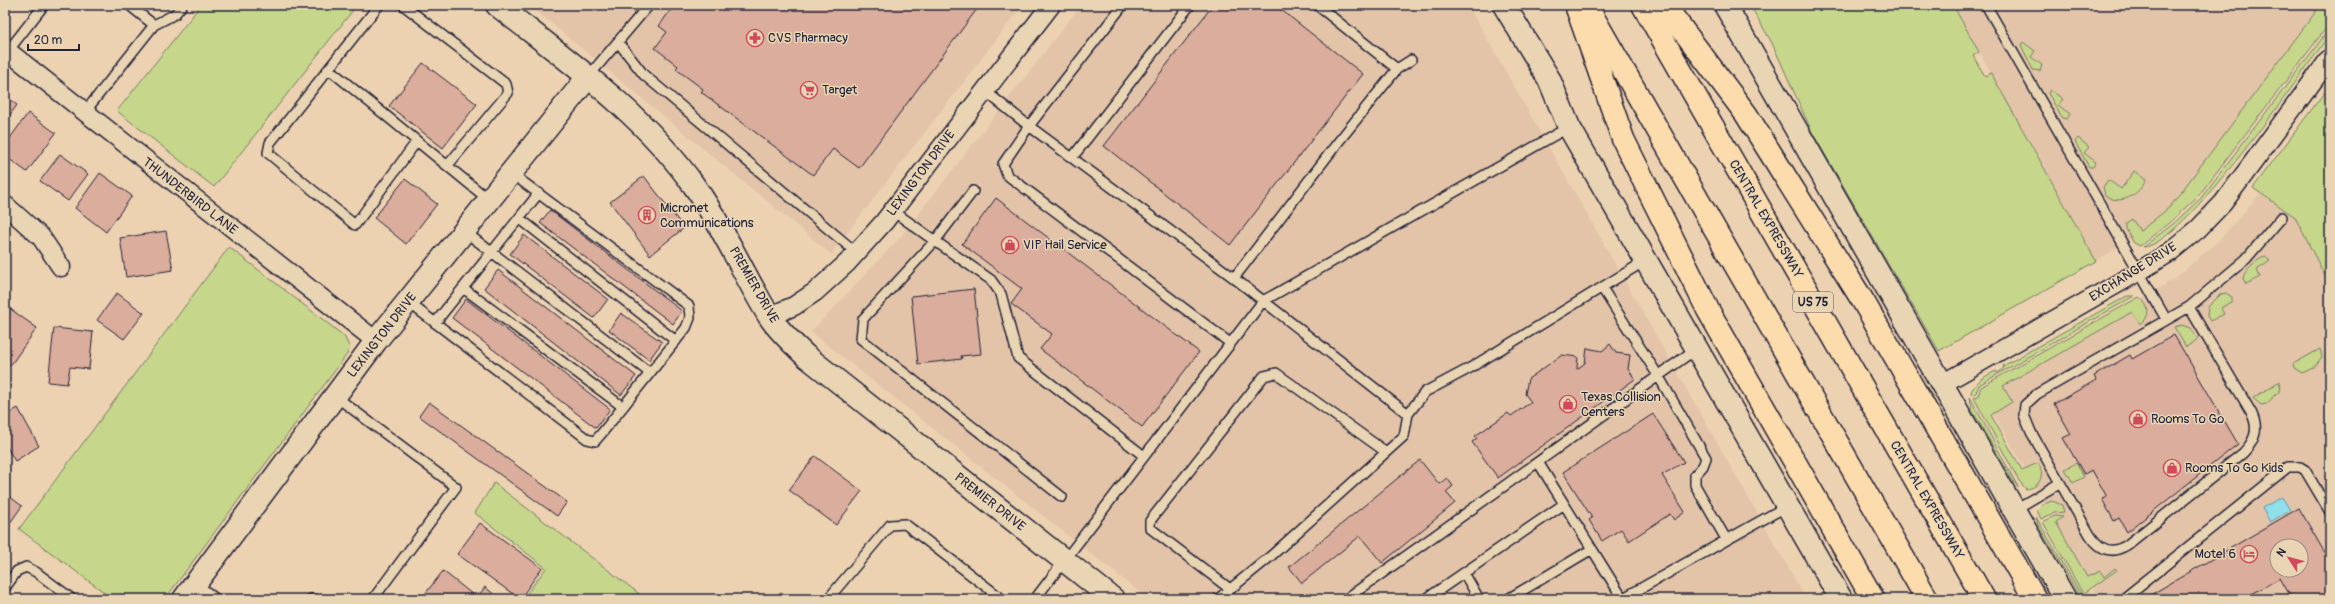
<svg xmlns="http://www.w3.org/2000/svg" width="2335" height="604" font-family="Pangolin,sans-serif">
  <rect width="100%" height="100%" fill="#edd2b2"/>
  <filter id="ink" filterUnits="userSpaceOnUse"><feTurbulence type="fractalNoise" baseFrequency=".025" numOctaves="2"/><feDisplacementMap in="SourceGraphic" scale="8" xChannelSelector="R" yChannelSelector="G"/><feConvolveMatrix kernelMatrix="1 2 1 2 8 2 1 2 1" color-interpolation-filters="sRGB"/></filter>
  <g filter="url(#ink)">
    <path fill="#e3c4a9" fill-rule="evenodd" d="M529 5H1023L831 254Z
      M1081 5H1468L1806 599H1148L811 332 902 235Z
      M1953 5H2323L2178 203 2139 234 2096 261Z
      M2260 194 2295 217 2330 286V599H2100L1983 396 2174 279 2219 240ZM2277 546H2301V570H2277Z"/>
    <path fill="#c6d78b" stroke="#747c63" d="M201 5H357L214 187 117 111Z
      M1750 5H1953L1979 52 1973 56 1985 76 1991 73 2096 261 1939 351 1812 132 1772 43Z
      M2311 5H2330V23L2199 195 2170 222 2140 246 2134 243 2126 229V223L2132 219 2140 231 2170 207 2317 10Z
      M2330 28V34C2304 70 2181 248 2143 247L2173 224 2201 198Z
      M2023 42 2035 51 2031 57 2042 65 2040 71 2033 70 2021 45Z
      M2330 85V286L2295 217 2253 188Z
      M2050 90 2063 99 2058 105 2070 114 2067 119 2062 118 2048 93Z
      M2078 138 2089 147 2084 153 2096 162 2093 167H2089L2075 142Z
      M2134 171 2146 180C2139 195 2120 207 2105 195L2103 187 2108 180 2121 189Z
      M229 247 344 336 349 346 348 353 165 599H113L19 529Z
      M2265 257 2270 261 2257 270 2260 277 2246 284 2243 279C2243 271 2257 259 2265 257Z
      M2226 293 2232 297V301L2221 308 2224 314 2210 321 2207 316 2208 307 2221 294Z
      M2127 296H2134L1979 385 1976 393 1972 395 1971 392C1976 381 1985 376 1996 371L1997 373 2004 368 2003 366Z
      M2139 297C2148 304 2152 314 2142 323H2139L2132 312 2003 386 2012 402 1991 415 2022 470 2038 463C2045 474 2041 488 2026 489L2019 481 1974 398 1978 396 1981 387Z
      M2182 325 2190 328 2198 339 2186 347 2174 327Z
      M2320 349 2322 357 2313 368 2302 373 2294 368 2293 364Z
      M2280 381 2279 392 2266 404 2261 405 2253 398Z
      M1970 397 2018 487 2013 481 1972 410Z
      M2076 463 2084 477 2073 483 2065 469Z
      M494 483 646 599H523L546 568 475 513Z
      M2052 501 2062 505 2064 512 2054 513 2041 519 2037 510 2043 504Z
      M2055 516 2063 517 2056 522 2087 577 2100 571 2104 577 2115 568 2117 570 2083 594 2043 522Z
      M2036 517 2082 596 2080 597 2038 525Z"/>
    <path fill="#8fe0eb" stroke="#6394a5" d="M2282 497 2290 510 2270 522 2262 508Z"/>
    <path fill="#daad9c" stroke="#22223b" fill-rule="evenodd" d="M674 5H980L859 168 833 149 813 175 701 92 703 89 676 69 678 66 655 48 667 32 659 26Z
      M1213 5H1275L1363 74 1230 245 1104 146Z
      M423 63 477 104 443 148 389 106Z
      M5 96 17 105 5 122Z
      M28 113 56 133 27 172 5 156V145Z
      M60 154 88 174 68 201 40 181Z
      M100 173 132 196 106 232 75 208Z
      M644 176 684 228 650 255 610 202Z
      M405 179 437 204 406 244 374 218Z
      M996 198 1199 352 1142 427 1040 349 1052 334 1011 304 1022 289 962 244Z
      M550 210 682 311 673 324 540 223Z
      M166 231 173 270 126 277 120 238Z
      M524 235 608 299 594 318 510 254Z
      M498 270 636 376 621 395 484 288Z
      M974 289 981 354 961 356 962 359 918 364 911 296Z
      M117 293 144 313 124 339 97 320Z
      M466 299 610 409 596 428 452 318Z
      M9 308 37 328 10 366 5 363V314Z
      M621 313 662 342 649 360 609 330Z
      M54 328 93 332 89 369 70 367 67 384 48 382Z
      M2174 335 2238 444 2127 532 2119 518 2114 521 2102 499 2107 497 2092 470 2084 474 2063 438 2071 434 2054 404 2096 380 2094 376 2130 355 2132 359Z
      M1610 344 1616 353 1630 355 1628 369 1635 379 1498 478 1472 442 1477 438 1475 436 1508 413 1511 416 1531 402 1525 394 1528 379 1562 355 1578 357 1577 369 1585 363 1587 348 1602 351Z
      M429 402 567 502 557 516 419 416Z
      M18 408 39 446 15 461 5 444V416Z
      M1653 414 1684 462 1662 475 1685 512 1674 520 1670 514 1629 541 1621 529 1602 541 1589 520 1592 518 1563 472Z
      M815 456 862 491 836 525 789 490Z
      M1420 460 1439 484 1447 478 1453 486 1446 492 1455 503 1382 563 1360 536 1302 583 1289 567Z
      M5 493 22 506 5 530Z
      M2299 508 2330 562V599H2292L2280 578 2243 599H2148L2147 597ZM2277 546H2301V570H2277Z
      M480 523 542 568 520 599 457 554Z
      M443 571 477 598 485 587 496 596 494 599H421Z"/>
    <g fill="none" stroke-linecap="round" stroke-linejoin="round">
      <defs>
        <path id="lane" d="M129 5 154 25
          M379 5 270 143 268 153 355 225 417 141 489 200
          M403 5 506 84 508 93 448 165
          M1123 5 1029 126 1234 278 1408 414
          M1986 5 2166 319
          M618 42 644 75 857 253
          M8 51 44 5
          M329 69 417 141
          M1397 69 1411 60
          M588 77 649 5
          M984 90 1029 126 1003 164 1007 175 1230 343
          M84 113 154 25 175 14 182 5
          M1072 158 1190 5
          M893 211 935 241 973 191
          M519 218 676 341
          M464 231 650 373
          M1234 278 1339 141 1397 69 1317 5
          M463 288 623 407
          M1602 288 1659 377 1706 458 1703 466 1695 475V485L1726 539
          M408 302 587 439 595 441 602 433 686 328 690 318 689 306 511 173
          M2189 307 2251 412C2259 428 2256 440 2243 453L2127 545C2111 555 2100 550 2090 535L2031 432 2024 415 2025 405 2037 394 2189 307 2246 259 2282 217
          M435 323 539 193
          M335 396 456 487 373 599
          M1538 462 1623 599
          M1062 497 861 339 863 319 935 241 991 280 1001 294 1018 358 1144 456
          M2014 510 2060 483
          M1464 573 1479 599
          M195 583 216 599
          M5 588 17 571 26 567 36 572 72 599
          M1230 589 1150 528V521L1264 376 1276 373 1386 452
          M311 599H313
          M828 599 890 525 905 524 1002 599
          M1035 599 1263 301 1569 127
          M1218 599 1271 556 1404 436 1408 414 1425 392 1470 368 1645 261
          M1346 599 1696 349
          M1426 599 1564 504
          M1508 599 1592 549
          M1622 599 1787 506
          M2123 599 2288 467H2300L2305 470 2330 512"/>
        <path id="street" d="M5 49 376 341
          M5 205 41 237 61 267
          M770 316 794 306 815 292 847 263 884 222 1051 5
          M1942 384 2138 272 2170 252 2198 229 2223 203 2330 58"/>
        <path id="secondary" d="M497 5C568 61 642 112 695 187 724 228 743 274 769 316 779 331 793 344 806 356L1113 599
          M1504 5 1549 79 1569 127 1841 599
          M1725 5 2065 599
          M184 599 376 341 588 77"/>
        <path id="highway" d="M1586 5 1927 599
          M1643 5 1984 599
          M1664 5 1746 114 1863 301 2035 599
          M1577 8 1623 139 1708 310 1873 599"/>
      </defs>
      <use href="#lane" stroke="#22223b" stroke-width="12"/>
      <use href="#street" stroke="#22223b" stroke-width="21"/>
      <use href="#secondary" stroke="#22223b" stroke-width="25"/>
      <use href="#highway" stroke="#22223b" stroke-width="25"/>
      <use href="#lane" stroke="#e9d5b3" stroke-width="9"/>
      <use href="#street" stroke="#e9d5b3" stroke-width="18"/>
      <use href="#secondary" stroke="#e9d5b3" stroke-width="22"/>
      <use href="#highway" stroke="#fcdcac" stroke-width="22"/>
    </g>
  </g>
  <defs>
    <symbol id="pharmacy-ring" viewBox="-11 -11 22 22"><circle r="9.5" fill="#e9d5b3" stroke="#d1495b" stroke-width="1.5"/><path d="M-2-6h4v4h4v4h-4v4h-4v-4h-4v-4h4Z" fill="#d1495b"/></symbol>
    <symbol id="supermarket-ring" viewBox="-11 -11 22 22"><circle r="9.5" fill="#e9d5b3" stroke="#d1495b" stroke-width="1.5"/><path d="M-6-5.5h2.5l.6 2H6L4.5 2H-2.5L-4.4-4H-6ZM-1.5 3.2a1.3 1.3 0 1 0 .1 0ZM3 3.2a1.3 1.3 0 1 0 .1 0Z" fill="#d1495b"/></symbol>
    <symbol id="building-ring" viewBox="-11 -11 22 22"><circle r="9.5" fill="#e9d5b3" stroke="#d1495b" stroke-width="1.5"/><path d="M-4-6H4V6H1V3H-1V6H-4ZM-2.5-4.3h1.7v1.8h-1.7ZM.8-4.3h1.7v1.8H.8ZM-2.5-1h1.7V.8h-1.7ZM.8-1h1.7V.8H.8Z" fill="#d1495b"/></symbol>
    <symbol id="shop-ring" viewBox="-11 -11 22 22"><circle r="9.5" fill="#e9d5b3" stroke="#d1495b" stroke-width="1.5"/><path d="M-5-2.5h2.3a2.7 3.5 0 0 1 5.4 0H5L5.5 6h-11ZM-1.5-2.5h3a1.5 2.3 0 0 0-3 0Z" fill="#d1495b"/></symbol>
    <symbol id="hotel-ring" viewBox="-11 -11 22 22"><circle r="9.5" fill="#e9d5b3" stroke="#d1495b" stroke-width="1.5"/><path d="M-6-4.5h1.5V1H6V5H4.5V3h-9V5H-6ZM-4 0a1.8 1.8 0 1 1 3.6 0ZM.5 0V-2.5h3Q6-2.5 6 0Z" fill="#d1495b"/></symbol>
  </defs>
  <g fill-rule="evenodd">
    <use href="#pharmacy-ring" x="745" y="28" width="20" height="20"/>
    <use href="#supermarket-ring" x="799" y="80" width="20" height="20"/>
    <use href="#building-ring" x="637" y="205" width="20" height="20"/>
    <use href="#shop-ring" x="1000" y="235" width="20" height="20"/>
    <use href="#shop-ring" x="1558" y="394" width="20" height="20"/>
    <use href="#shop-ring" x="2128" y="409" width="20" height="20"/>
    <use href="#shop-ring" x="2162" y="458" width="20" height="20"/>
    <use href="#hotel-ring" x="2239" y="544" width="20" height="20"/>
  </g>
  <g text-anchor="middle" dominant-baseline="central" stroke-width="3" stroke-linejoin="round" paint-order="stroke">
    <rect fill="#e9d5b3" stroke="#5e585f" stroke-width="1" x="1793" y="292" width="40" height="20" rx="3"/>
    <g font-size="12" font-weight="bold" fill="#22223b">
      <text x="1813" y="302">US 75</text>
    </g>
    <g font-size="13" fill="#22223b" stroke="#e9d5b3" text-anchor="start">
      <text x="768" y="38">CVS Pharmacy</text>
      <text x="822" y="90">Target</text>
      <text x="660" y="208">Micronet<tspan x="660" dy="15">Communications</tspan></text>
      <text x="1023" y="245">VIP Hail Service</text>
      <text x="1581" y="397">Texas Collision<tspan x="1581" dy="15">Centers</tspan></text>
      <text x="2151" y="419">Rooms To Go</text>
      <text x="2185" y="468">Rooms To Go Kids</text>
      <text x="2236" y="554" text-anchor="end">Motel 6</text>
    </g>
    <g font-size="13" fill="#22223b" stroke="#e9d5b3">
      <text transform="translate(921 173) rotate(-53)">LEXINGTON DRIVE</text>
      <text transform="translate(190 196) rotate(38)">THUNDERBIRD LANE</text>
      <text transform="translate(1766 219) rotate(60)">CENTRAL EXPRESSWAY</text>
      <text transform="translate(2133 272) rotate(-32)">EXCHANGE DRIVE</text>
      <text transform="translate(754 285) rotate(60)">PREMIER DRIVE</text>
      <text transform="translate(382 335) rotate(-52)">LEXINGTON DRIVE</text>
      <text transform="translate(1927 500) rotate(60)">CENTRAL EXPRESSWAY</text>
      <text transform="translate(990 502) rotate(38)">PREMIER DRIVE</text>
    </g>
  </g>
  <rect width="2335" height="604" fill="none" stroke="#e9d5b3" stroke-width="20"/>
  <rect x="10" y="10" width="2315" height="584" fill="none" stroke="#22223b" stroke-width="1.5" filter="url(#ink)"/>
  <g transform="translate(2289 558) rotate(306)"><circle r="19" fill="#e9d5b3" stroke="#998d83"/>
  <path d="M0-3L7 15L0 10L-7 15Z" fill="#d1495b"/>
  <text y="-6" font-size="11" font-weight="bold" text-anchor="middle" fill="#22223b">N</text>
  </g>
  <path d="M28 44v6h51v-6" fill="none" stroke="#22223b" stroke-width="2"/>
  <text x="34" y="44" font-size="12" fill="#22223b" stroke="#e9d5b3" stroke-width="3" paint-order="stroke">20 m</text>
</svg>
